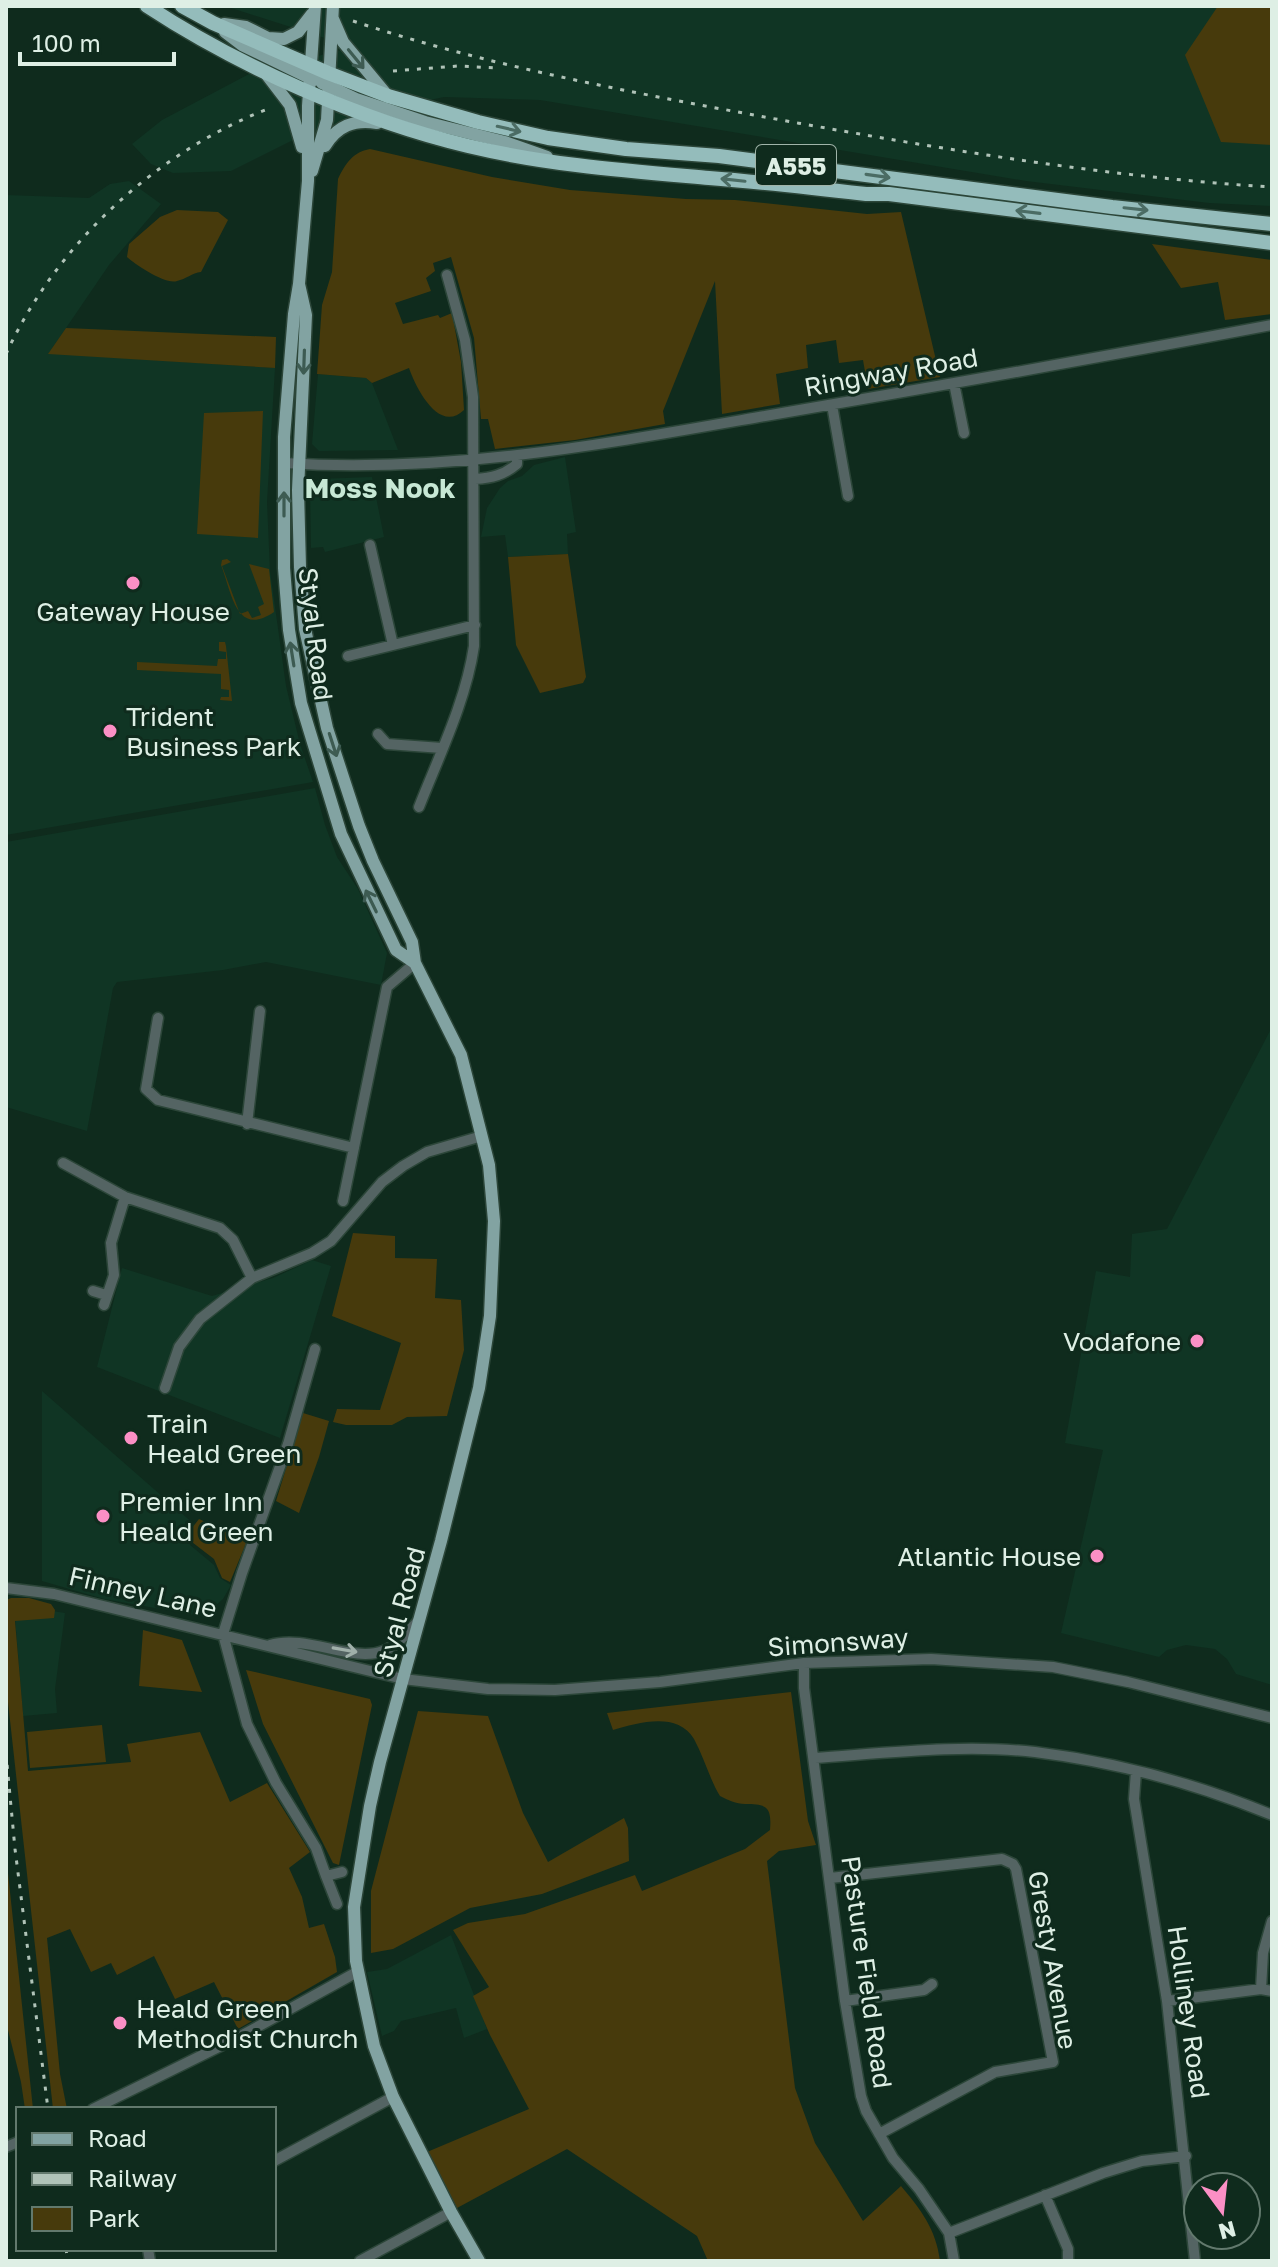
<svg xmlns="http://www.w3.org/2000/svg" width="1278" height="2267" font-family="'Golos Text',sans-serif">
  <rect width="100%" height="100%" fill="#0f2b1d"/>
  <path fill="#103524" d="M225 6H1272V206L1209 203 1026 181 540 100 444 97 360 115 293 140 231 171 173 173 151 164 132 144 162 120 251 73 353 47Z
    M129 181 161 204 109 265 49 353 275 368 267 502 270 571 286 686 300 744 313 782 6 835V195L89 198 110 184Z
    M318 374 366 378 372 383 398 450 319 451 312 444Z
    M565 457 576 532 567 534 568 554 508 557 505 535 481 537 487 508 500 488 508 481 522 476 534 465Z
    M372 477 384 537 325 552 323 547 311 548 310 486 319 479Z
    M315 788 325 825 337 857 358 889 387 953 381 985 266 962 223 970 117 982 113 988 87 1131 6 1107V842Z
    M1272 1027V1685L1236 1674 1227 1659 1215 1649 1186 1645 1167 1650 1159 1657 1061 1633 1103 1450 1065 1443 1096 1271 1130 1277 1132 1234 1167 1229Z
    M312 1260 331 1266 280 1438 97 1367 122 1268 212 1296 273 1278Z
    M42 1391 195 1525 187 1535 190 1545 214 1565 220 1578 231 1585 223 1599 206 1614V1617L104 1599 42 1581Z
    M14 1605 65 1613 55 1689 57 1713 23 1716Z
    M451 1935 487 2029 464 2038 456 2008 401 2021 394 2031 382 2036 367 1972 387 1969Z"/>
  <path fill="#473a0c" d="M1218 6H1272V145L1221 142 1185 55Z
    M370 149 492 177 570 190 686 199 735 200 867 214 901 212 940 377 868 389 863 360 839 363 836 340 806 345 808 368 776 374 780 404 722 414 715 281 663 411 665 424 575 440 495 449 488 419H481L474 338 451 257 433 263 435 271 426 278 431 291 395 303 403 324 438 315 440 318 452 313 461 362 464 410C439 434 416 388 409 368L372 383 366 378 317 374 322 305 332 272 338 179C345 164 353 152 370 149Z
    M177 210 218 212 228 220 201 272C192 273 186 279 177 281 166 285 136 265 127 257L129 244 160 217Z
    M1152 244 1272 260V314L1225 320 1218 282 1181 288Z
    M66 328 276 337 275 368 48 354Z
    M263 411 258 538 197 534 204 413Z
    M568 554 586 677 583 683 540 693 516 645 508 557Z
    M227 559 231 562 222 566 240 614 248 611 252 618 261 615 258 607 264 604 249 564 269 569 274 612C236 638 232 593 221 565L222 560Z
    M219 642H225L226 646 232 701 220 700 221 697H229V690L221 689V674L137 670V662L217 666 218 659H226V652L219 651Z
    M353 1233 395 1236V1258L437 1259 435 1298 461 1300 464 1350 447 1416 407 1417 392 1425H346L333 1422 337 1409 380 1410 401 1343 332 1316Z
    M303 1413 329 1421 319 1457 299 1513 276 1501Z
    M199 1519 247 1541 230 1582 222 1578 214 1559 188 1539V1533Z
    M11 1598H29L51 1604 55 1610 54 1618 15 1621 28 1771 131 1762 127 1744 200 1732 230 1802 267 1783 310 1852 289 1868 302 1897 309 1928 324 1924 335 1957 337 1972 238 2029 214 1982 175 1999 154 1956 117 1975 111 1963 91 1972 70 1929 47 1938 60 2074 67 2109H53L6 1684V1600Z
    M143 1630 182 1640 202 1692 139 1686Z
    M246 1670 370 1699 372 1705 339 1865 333 1863 263 1724Z
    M791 1692 808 1821 816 1845 779 1851 767 1861 795 2088 815 2143 863 2221 901 2186C921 2210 936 2229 940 2261H708L697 2236 567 2149 457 2208 427 2152 529 2109 490 2035 473 1996 489 1987 453 1930 468 1923 525 1914 635 1875 642 1891 745 1849 770 1830C772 1806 766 1804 745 1804 736 1804 728 1800 720 1796 709 1778 704 1757 694 1739 677 1711 638 1723 613 1730L607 1713Z
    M418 1711 488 1716 523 1813 548 1862 624 1818 628 1828 629 1861 542 1894 470 1908 393 1949 371 1953V1891Z
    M102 1725 106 1762 30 1768 27 1732Z
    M6 1854 33 2109H25L21 2082 6 2022Z"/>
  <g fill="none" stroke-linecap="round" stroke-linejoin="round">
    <defs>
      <path id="minor" d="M954 383 964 433
        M832 405 848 496
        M284 463C446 474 605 444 765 416 934 387 1103 357 1272 325
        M475 479C492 478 504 475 517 464V456
        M370 545 393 645
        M348 656 475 625
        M378 734 387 744 442 748
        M419 807C439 756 466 701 474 646L473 397 465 340 447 275
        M158 1018 146 1089 158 1100 354 1148
        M247 1124 260 1011
        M63 1163 125 1197 220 1228 233 1240 252 1278
        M343 1201 387 987 415 963
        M93 1291 106 1295
        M104 1305 114 1275 111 1243 125 1197
        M315 1349 288 1444 242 1573 223 1634 247 1724 276 1783 316 1848 326 1876
        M165 1388 179 1347 200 1319 252 1278 312 1253 331 1241 382 1182 403 1166 427 1152 482 1136
        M6 1588 54 1594 403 1679 488 1689 555 1690 660 1682 804 1663 931 1659 1053 1667 1128 1682 1272 1718
        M270 1645C307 1634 352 1663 383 1651 397 1646 407 1633 417 1622
        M804 1663V1688L845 2001 861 2096 866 2111 893 2158 919 2189 949 2233 954 2261
        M815 1758C887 1753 963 1744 1035 1752 1116 1762 1197 1784 1272 1815
        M1136 1771 1134 1799 1167 2001 1195 2261
        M830 1878 1002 1859 1013 1864 1016 1869 1053 2062 995 2072 879 2134
        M337 1904 326 1876 342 1872
        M1261 1989 1263 1953 1272 1921
        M845 2001 924 1990 932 1984
        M1167 2001 1261 1989 1272 1991
        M93 2109 239 2037 357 1972
        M6 2147 18 2142
        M274 2161 393 2097
        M1045 2195 1068 2249V2261
        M949 2233 1103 2173 1142 2161 1186 2156
        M148 2249 150 2261
        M360 2261 451 2212"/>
      <path id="major" d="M315 6 308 106V181L299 284 294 314 284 437V568L289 630 301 703 341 834 396 950 415 963
        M333 19 343 42 387 95
        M224 24 246 27 268 38 284 39 298 32 312 14
        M225 32 242 45 314 80
        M311 66 322 83 356 99 425 122 505 142 547 157
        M267 75 290 105 302 147
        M325 146C337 126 354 119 377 123
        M312 171 327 120 333 6
        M299 284 306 315 298 490 300 567 305 629 327 728 359 826 373 861 412 942 415 963 461 1055 489 1165 494 1221 490 1316 479 1388 441 1541 380 1762 370 1806 354 1907 356 1961 374 2046 393 2097 451 2212 479 2261"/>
      <path id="highway" d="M147 6C240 67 360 120 468 146 547 165 629 171 709 178 761 182 814 188 866 194H889L1272 243
        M182 6 213 23 328 73 388 96 478 122 548 138 626 149 719 156 1112 207 1272 224"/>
    </defs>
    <use href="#minor" stroke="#2c4639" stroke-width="13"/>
    <use href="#major" stroke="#2c4639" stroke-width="15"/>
    <use href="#highway" stroke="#2c4639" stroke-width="17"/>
    <use href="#minor" stroke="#546463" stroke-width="10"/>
    <use href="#major" stroke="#82a3a2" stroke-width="12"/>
    <use href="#highway" stroke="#94bcbb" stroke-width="14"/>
    <path stroke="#b0c3b8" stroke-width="3" stroke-dasharray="4 8" stroke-linecap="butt" d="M353 21C488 66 630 92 770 118 936 148 1103 177 1272 187
      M393 71 458 66 497 68
      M6 354C56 245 154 154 265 110
      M6 1753 15 1849 48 2109
      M66 2249 68 2261"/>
  </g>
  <defs><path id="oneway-shaft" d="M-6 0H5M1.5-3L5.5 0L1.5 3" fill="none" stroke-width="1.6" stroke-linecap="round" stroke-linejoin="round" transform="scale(2)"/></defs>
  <g stroke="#3d5b52">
    <use href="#oneway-shaft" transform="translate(356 59) rotate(51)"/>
    <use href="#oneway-shaft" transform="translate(304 362) rotate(92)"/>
    <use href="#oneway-shaft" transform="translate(284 504) rotate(-90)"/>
    <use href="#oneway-shaft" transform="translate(292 654) rotate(-99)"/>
    <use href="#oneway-shaft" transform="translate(333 745) rotate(72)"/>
    <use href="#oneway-shaft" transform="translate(371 901) rotate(-116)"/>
  </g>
  <g stroke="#4b6c64">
    <use href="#oneway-shaft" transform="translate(509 129) rotate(13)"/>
    <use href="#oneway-shaft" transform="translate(878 176) rotate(8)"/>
    <use href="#oneway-shaft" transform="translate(733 180) rotate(-174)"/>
    <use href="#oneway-shaft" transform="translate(1136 209) rotate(6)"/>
    <use href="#oneway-shaft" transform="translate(1028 212) rotate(-173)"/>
  </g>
  <use stroke="#a0b0aa" href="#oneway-shaft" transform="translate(345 1650) rotate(10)"/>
  <g fill="#fb8fc5" stroke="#0f2b1d" stroke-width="3">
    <circle cx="133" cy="583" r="8"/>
    <circle cx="110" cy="731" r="8"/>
    <circle cx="1197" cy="1341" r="8"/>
    <circle cx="131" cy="1438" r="8"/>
    <circle cx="103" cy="1516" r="8"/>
    <circle cx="1097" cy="1556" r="8"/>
    <circle cx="120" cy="2023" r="8"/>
  </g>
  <g text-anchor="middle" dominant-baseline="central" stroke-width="6" stroke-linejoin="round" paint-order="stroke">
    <rect fill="#0f2b1d" stroke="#a0b4a9" stroke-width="2" x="756" y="145" width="80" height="40" rx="6"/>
    <g font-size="24" font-weight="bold" fill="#deefe5">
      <text x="796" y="165">A555</text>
    </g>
    <g font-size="26" fill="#deefe5" stroke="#0f2b1d">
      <text transform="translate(891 372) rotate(-10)">Ringway Road</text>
      <text transform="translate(316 634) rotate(83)">Styal Road</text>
      <text transform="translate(143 1592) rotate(13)">Finney Lane</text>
      <text transform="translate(399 1612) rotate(-75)">Styal Road</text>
      <text transform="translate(838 1642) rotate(-4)">Simonsway</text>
      <text transform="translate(1053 1960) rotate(80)">Gresty Avenue</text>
      <text transform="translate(867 1972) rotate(82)">Pasture Field Road</text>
      <text transform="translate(1189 2012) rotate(82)">Holliney Road</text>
    </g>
    <g font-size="26" fill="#deefe5" stroke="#0f2b1d" text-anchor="start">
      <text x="133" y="611" text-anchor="middle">Gateway House</text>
      <text x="126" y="716">Trident<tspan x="126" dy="30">Business Park</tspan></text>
      <text x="1181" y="1341" text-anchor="end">Vodafone</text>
      <text x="147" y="1423">Train<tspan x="147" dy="30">Heald Green</tspan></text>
      <text x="119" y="1501">Premier Inn<tspan x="119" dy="30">Heald Green</tspan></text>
      <text x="1081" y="1556" text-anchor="end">Atlantic House</text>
      <text x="136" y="2008">Heald Green<tspan x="136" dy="30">Methodist Church</tspan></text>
    </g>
    <g font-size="28" font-weight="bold" fill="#c7e8d5" stroke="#0f2b1d">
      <text x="380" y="487">Moss Nook</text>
    </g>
  </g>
  <rect width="1278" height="2267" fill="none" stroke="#deefe5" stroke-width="16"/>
  <rect x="16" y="2107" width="260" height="144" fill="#0f2b1d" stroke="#62796d" stroke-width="2"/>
  <rect x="32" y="2133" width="40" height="12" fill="#82a3a2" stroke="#62796d" stroke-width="2"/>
  <text x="88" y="2147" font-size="24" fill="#deefe5">Road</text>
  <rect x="32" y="2173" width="40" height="12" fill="#b0c3b8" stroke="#62796d" stroke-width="2"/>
  <text x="88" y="2187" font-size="24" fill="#deefe5">Railway</text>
  <rect x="32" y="2207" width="40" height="24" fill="#473a0c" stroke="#62796d" stroke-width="2"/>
  <text x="88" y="2227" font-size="24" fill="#deefe5">Park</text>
  <g transform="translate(1222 2211) rotate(165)"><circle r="38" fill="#0f2b1d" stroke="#62796d" stroke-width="2"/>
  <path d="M0-6L14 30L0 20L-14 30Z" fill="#fb8fc5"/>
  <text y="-12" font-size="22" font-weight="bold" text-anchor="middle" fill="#deefe5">N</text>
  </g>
  <path d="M20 52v12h154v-12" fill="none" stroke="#deefe5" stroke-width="4"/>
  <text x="32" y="52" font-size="24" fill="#deefe5" stroke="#0f2b1d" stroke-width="6" paint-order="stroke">100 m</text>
</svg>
